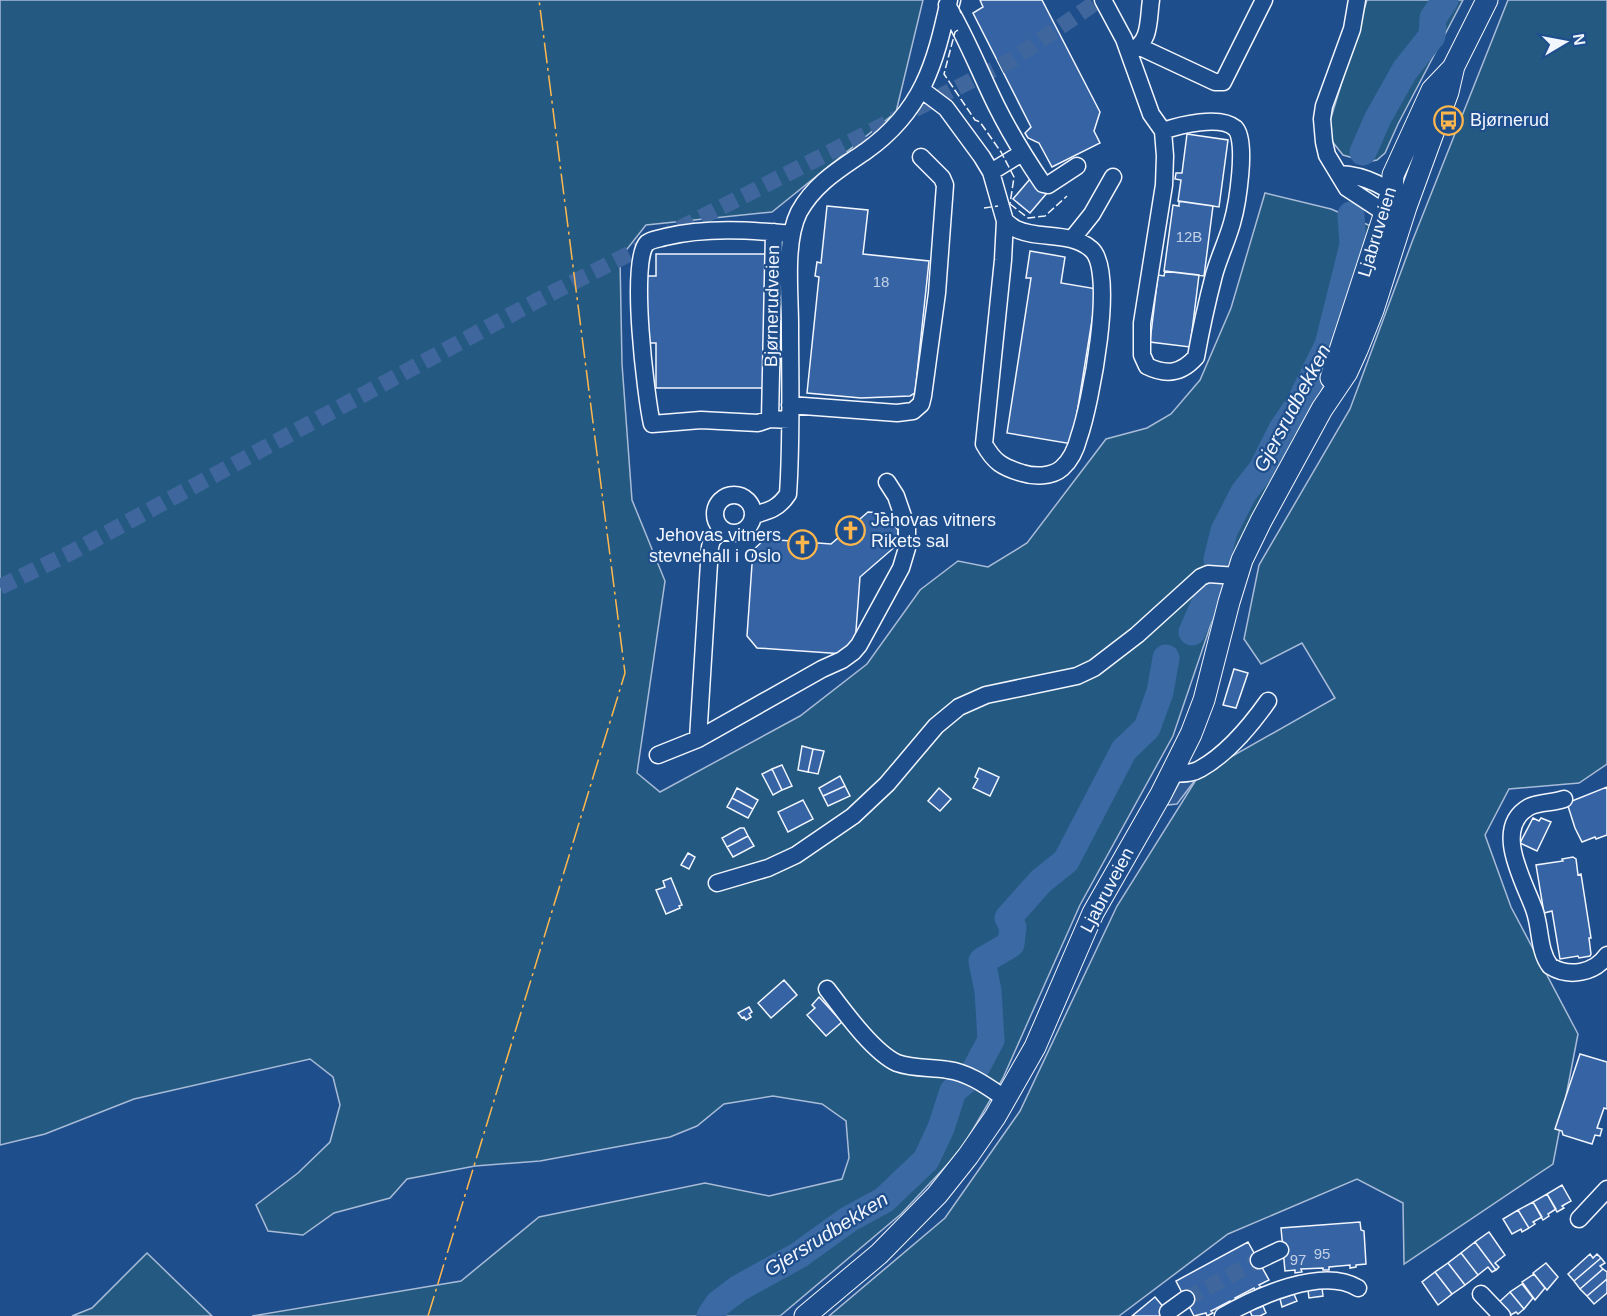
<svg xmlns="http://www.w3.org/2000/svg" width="1607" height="1316" font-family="Arial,sans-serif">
  <rect width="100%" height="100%" fill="#1f4e8c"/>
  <path fill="#245a82" stroke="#a8bbd7" stroke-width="1.5" d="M0 0H923L896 112 772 212 646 225 620 258 622 364 632 500 665 581 637 773 660 792 800 716 867 664 920 590 958 561 988 567 1027 543 1106 439 1147 428 1171 414 1200 380 1231 308 1265 193 1331 209 1373 227 1344 313 1319 398 1269 485 1228 565 1208 633 1173 736 1080 905 1003 1078 961 1150 901 1214 780 1316H252L461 1281 539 1217 705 1183 769 1196 842 1179 849 1158 846 1121 822 1104 773 1096 724 1104 697 1126 670 1137 540 1161 475 1166 407 1179 390 1198 334 1213 303 1235 268 1231 256 1205 298 1173 330 1142 340 1105 333 1077 310 1059 134 1099 45 1134 0 1145Z
    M1367 0H1463L1398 124 1385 153 1377 160 1367 162 1343 155 1331 140 1330 121Z
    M1508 0H1607V764L1579 783 1509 789 1485 835 1511 907 1578 1034 1553 1164 1404 1264 1403 1203 1357 1179 1228 1234 1119 1316H829L945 1218 1020 1111 1117 906 1199 775 1335 698 1302 643 1261 664 1244 639 1259 565 1350 409 1412 242Z
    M147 1253 212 1316H72L92 1308Z"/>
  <path fill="#305b95" stroke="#a8bbd7" stroke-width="1.5" d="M1190 764 1199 775 1177 804 1167 805Z"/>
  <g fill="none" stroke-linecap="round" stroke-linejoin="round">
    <path stroke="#3b69a3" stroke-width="27" d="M1363 152 1378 118 1405 70 1432 36 1433 18 1445 0
      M1217 559 1224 531 1244 492 1262 469 1282 429 1299 404 1328 345 1353 245 1351 215
      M1192 632 1215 580
      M974 1072 991 1040 988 991 982 961 1011 944 1013 927 1008 918 1041 881 1066 861 1124 750 1147 728 1160 692 1166 658
      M710 1316 718 1304 739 1288 799 1255 849 1219 884 1200 926 1160 941 1128 953 1091 965 1081"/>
  </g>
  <path fill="#3563a3" stroke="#f2f6ff" stroke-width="1.5" d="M980 0H1042L1100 112 1094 131 1100 143 1052 167 1039 143 1028 138 1025 133 1031 127 973 13 983 7Z
    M1187 134 1228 140 1219 207 1178 201 1181 180 1175 179 1176 173H1182Z
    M1030 179 1047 193 1030 213 1013 199Z
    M1179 201 1213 206 1204 276 1164 271 1173 205 1179 206Z
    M827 206 868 210 863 254 929 261 915 393 910 396 861 398 807 393 819 277 815 276 817 262 821 263Z
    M1030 251 1065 257 1061 283 1097 289 1072 444 1007 433 1031 278H1026Z
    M656 254H766V388H656V343H646V276H656Z
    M1165 271 1199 275 1190 347 1150 342 1158 275 1164 276Z
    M868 512 884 513 898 530 897 545 860 577 855 644 844 654 757 648 747 636 753 550 765 539 831 544Z
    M1234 669 1248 673 1236 708 1223 705Z
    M802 746 813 749 808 772 798 770Z
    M813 749 824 751 818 774 808 772Z
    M782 765 792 786 782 790 772 769Z
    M979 768 999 777 990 796 973 788 978 779 975 777Z
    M772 769 782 790 773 795 762 774Z
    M840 776 845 786 823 796 819 788Z
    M845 786 850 796 828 806 823 796Z
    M1607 787V835L1596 839 1595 837 1582 842 1575 828 1567 803Z
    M737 788 758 800 753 809 732 798Z
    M939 788 951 799 940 811 928 801Z
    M732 798 753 809 748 818 727 807Z
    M803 800 813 819 788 832 778 812Z
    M1533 818 1539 821 1541 818 1551 822 1537 851 1520 843Z
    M740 828H744L748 836 727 847 722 838Z
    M748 836 754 846 733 857 727 847Z
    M688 853 695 857 689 869 681 865Z
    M1573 857 1576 859 1578 875 1581 874 1591 938H1589L1591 954 1590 956 1579 958 1578 956 1560 959 1552 911 1544 913 1536 865 1563 861 1562 859Z
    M671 878 682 905 679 906 680 908 666 914 656 890 665 887 663 881Z
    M784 980 797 995 771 1018 758 1003Z
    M819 997 842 1022 826 1036 807 1015 815 1008 812 1005Z
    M749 1007 752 1012 749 1014 751 1017 746 1020 744 1017 742 1018 738 1013Z
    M1580 1054 1607 1062V1109L1604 1108 1597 1128 1602 1129 1600 1136 1595 1135 1592 1144 1563 1135 1562 1131 1555 1129Z
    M1562 1185 1571 1201 1562 1206 1564 1208 1557 1212 1547 1194Z
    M1547 1194 1556 1209 1548 1214 1549 1216 1543 1220 1533 1202Z
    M1533 1202 1542 1217 1533 1222 1535 1224 1529 1228 1518 1210Z
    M1518 1210 1529 1228 1522 1232 1521 1229 1512 1234 1503 1219Z
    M1360 1222 1361 1230 1364 1231 1366 1264 1356 1265V1267L1350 1268V1265L1329 1267V1270H1323V1268L1301 1269 1302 1272 1295 1273V1270L1285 1271 1281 1228Z
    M1489 1232 1505 1255 1495 1263 1499 1267 1496 1270 1475 1242Z
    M1248 1242 1269 1280 1259 1285 1261 1287 1255 1290 1254 1288 1235 1298 1237 1300 1231 1303 1230 1301 1211 1311 1213 1313 1207 1316 1206 1313 1194 1316 1176 1281Z
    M1475 1242 1496 1270 1492 1272 1488 1267 1478 1275 1461 1253Z
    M1461 1253 1478 1275 1465 1285 1448 1263Z
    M1590 1254 1593 1258 1597 1254 1601 1258 1574 1281 1568 1274Z
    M1601 1258 1605 1263 1600 1266 1603 1269 1580 1289 1574 1281Z
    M1448 1263 1465 1285 1452 1294 1435 1272Z
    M1546 1263 1558 1277 1547 1290 1533 1273Z
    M1603 1269 1607 1272V1279L1587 1296 1580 1289Z
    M1435 1272 1452 1294 1438 1305 1422 1282Z
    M1534 1274 1545 1288 1535 1300 1522 1282Z
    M1607 1279V1293L1594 1304 1587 1296Z
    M1522 1284 1533 1298 1524 1309 1510 1292Z
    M1322 1288 1323 1296 1309 1298 1308 1290Z
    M1510 1292 1524 1309 1518 1314 1516 1312 1509 1316 1498 1303Z
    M1294 1294 1297 1301 1282 1307 1280 1299Z
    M1155 1297 1171 1316H1132Z
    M1263 1306 1266 1313 1260 1316H1252L1250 1311Z"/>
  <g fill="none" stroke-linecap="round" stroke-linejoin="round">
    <path stroke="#3f679d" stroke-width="16" stroke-dasharray="16 8" stroke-linecap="butt" d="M0 587 72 552 540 299 1012 60 1095 3
      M1186 1299 1259 1260"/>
    <defs>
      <path id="minor" d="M1103 0 1124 39 1151 114 1163 131 1165 156 1164 185 1142 323V355L1147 366C1167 376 1182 373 1196 357 1201 329 1207 302 1214 275 1219 257 1227 241 1232 223 1237 206 1248 140 1235 128 1220 115 1180 125 1163 131
        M947 5C967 38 980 73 997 107 1010 133 1026 159 1043 184L1048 185 1077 166
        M1140 47 1215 82H1223L1264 0
        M1131 51C1151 42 1148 20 1151 0
        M922 90 946 108 982 157 991 172 1005 221 1003 260 984 444C994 462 1002 467 1022 473 1034 477 1052 477 1062 468 1071 460 1076 449 1079 437 1090 406 1117 270 1091 249 1070 231 1039 240 1016 229 1012 227 1009 224 1005 221
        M991 172 1022 153
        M1340 174C1363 175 1392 187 1406 207L1379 209 1347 188 1327 155 1324 142 1322 119 1324 106 1352 29 1357 0
        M1072 239 1092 214 1113 177
        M790 405 897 413 913 411 921 404 923 396 937 293 945 185 942 178 921 157
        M770 419 774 232
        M790 420 770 419 758 423 701 420 652 424C646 398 629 260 647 243 652 239 659 239 665 237 706 227 750 230 792 234
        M715 514a19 19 0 1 1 38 0a19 19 0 1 1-38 0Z
        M754 515C769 511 779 508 788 494 792 438 790 381 790 325 790 292 784 242 799 212 815 183 840 169 866 151 922 111 935 65 949 0
        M698 739 710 547 712 540 722 529
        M658 755 698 739 822 669 842 660 853 652 859 645 901 568 907 548V528L896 496 887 482
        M1172 774C1182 773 1192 774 1200 769 1227 754 1251 725 1268 701
        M1564 799C1553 803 1538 802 1529 807 1492 828 1524 881 1534 909 1541 927 1538 950 1550 966 1569 978 1595 973 1607 955
        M717 883 768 868 796 855 853 816 887 784 936 726 959 707 986 695 1077 676 1094 668 1137 635 1201 577 1208 574 1237 576
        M827 989C843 1010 873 1052 897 1063 914 1069 931 1067 948 1070 970 1073 988 1087 1006 1099
        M1579 1219 1607 1189
        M1259 1260 1280 1250
        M1481 1294 1502 1316
        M1168 1312 1186 1299
        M1223 1316C1256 1297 1322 1266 1358 1288"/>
      <path id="major" d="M1331 378 1392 191 1393 175 1432 90 1452 69
        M805 1316 879 1254 937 1195 968 1156 995 1117 1035 1047 1093 913 1161 794 1191 734 1204 700 1229 602 1242 560 1261 521 1322 409 1347 372 1357 350 1373 310 1406 207 1448 92 1454 66 1487 0"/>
    </defs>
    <use href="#minor" stroke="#f2f6ff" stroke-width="19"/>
    <use href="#major" stroke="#f2f6ff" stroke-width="23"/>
    <use href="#minor" stroke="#1f4e8c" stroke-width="16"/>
    <use href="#major" stroke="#1f4e8c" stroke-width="21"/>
    <path stroke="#f2f6ff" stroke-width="1.5" stroke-dasharray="8 3" stroke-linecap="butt" d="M961 0 959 8 961 13
      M958 30 955 32 944 74 975 120 980 122 1001 152 1014 177 1010 204
      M1010 204 1028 218 1045 216 1067 196
      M984 208 998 206"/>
    <path stroke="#ffb74d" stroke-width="1.5" stroke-dasharray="21 4.5 3 4.5" stroke-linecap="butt" d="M428 1316 625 673 539 0"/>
  </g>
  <defs>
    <symbol id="bus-ring" viewBox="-11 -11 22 22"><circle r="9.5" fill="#1f4e8c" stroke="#ffb74d" stroke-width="1.5"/><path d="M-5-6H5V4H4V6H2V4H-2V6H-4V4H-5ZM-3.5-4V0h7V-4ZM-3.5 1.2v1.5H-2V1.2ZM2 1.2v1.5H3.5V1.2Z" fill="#ffb74d"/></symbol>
    <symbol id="church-ring" viewBox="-11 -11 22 22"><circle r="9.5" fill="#1f4e8c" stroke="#ffb74d" stroke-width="1.5"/><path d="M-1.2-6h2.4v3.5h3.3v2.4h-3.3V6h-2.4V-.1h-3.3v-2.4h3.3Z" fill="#ffb74d"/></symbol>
  </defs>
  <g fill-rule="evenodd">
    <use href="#bus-ring" x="1432" y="104" width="33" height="33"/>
    <use href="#church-ring" x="834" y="514" width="33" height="33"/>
    <use href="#church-ring" x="786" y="528" width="33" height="33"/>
  </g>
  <g text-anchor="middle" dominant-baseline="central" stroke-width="4.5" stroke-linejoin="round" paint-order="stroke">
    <g font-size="15" fill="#c3d1e8">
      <text x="1189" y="236">12B</text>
      <text x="881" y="281">18</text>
      <text x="1322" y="1253">95</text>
      <text x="1298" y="1259">97</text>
    </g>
    <g font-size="18" fill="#f2f6ff" stroke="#1f4e8c" text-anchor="start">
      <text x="1470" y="120">Bjørnerud</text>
      <text x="871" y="520">Jehovas vitners<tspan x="871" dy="21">Rikets sal</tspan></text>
      <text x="781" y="535" text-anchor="end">Jehovas vitners<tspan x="781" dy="21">stevnehall i Oslo</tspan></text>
    </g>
    <g font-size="18" fill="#f2f6ff" stroke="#1f4e8c">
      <text transform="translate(1377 232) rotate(-73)">Ljabruveien</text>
      <text transform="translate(772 306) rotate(-89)">Bjørnerudveien</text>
      <text transform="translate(1107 890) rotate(-62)">Ljabruveien</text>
    </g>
    <g font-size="20" font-style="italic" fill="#f2f6ff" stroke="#1f4e8c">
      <text transform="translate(1292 408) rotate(-62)">Gjersrudbekken</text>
      <text transform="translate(826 1234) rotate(-32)">Gjersrudbekken</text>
    </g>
  </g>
  <g transform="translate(1565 42) rotate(80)" stroke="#1f4e8c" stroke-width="4.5" paint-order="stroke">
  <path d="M0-4.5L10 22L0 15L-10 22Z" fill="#f2f6ff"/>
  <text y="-9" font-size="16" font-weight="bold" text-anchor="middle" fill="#f2f6ff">N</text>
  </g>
</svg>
